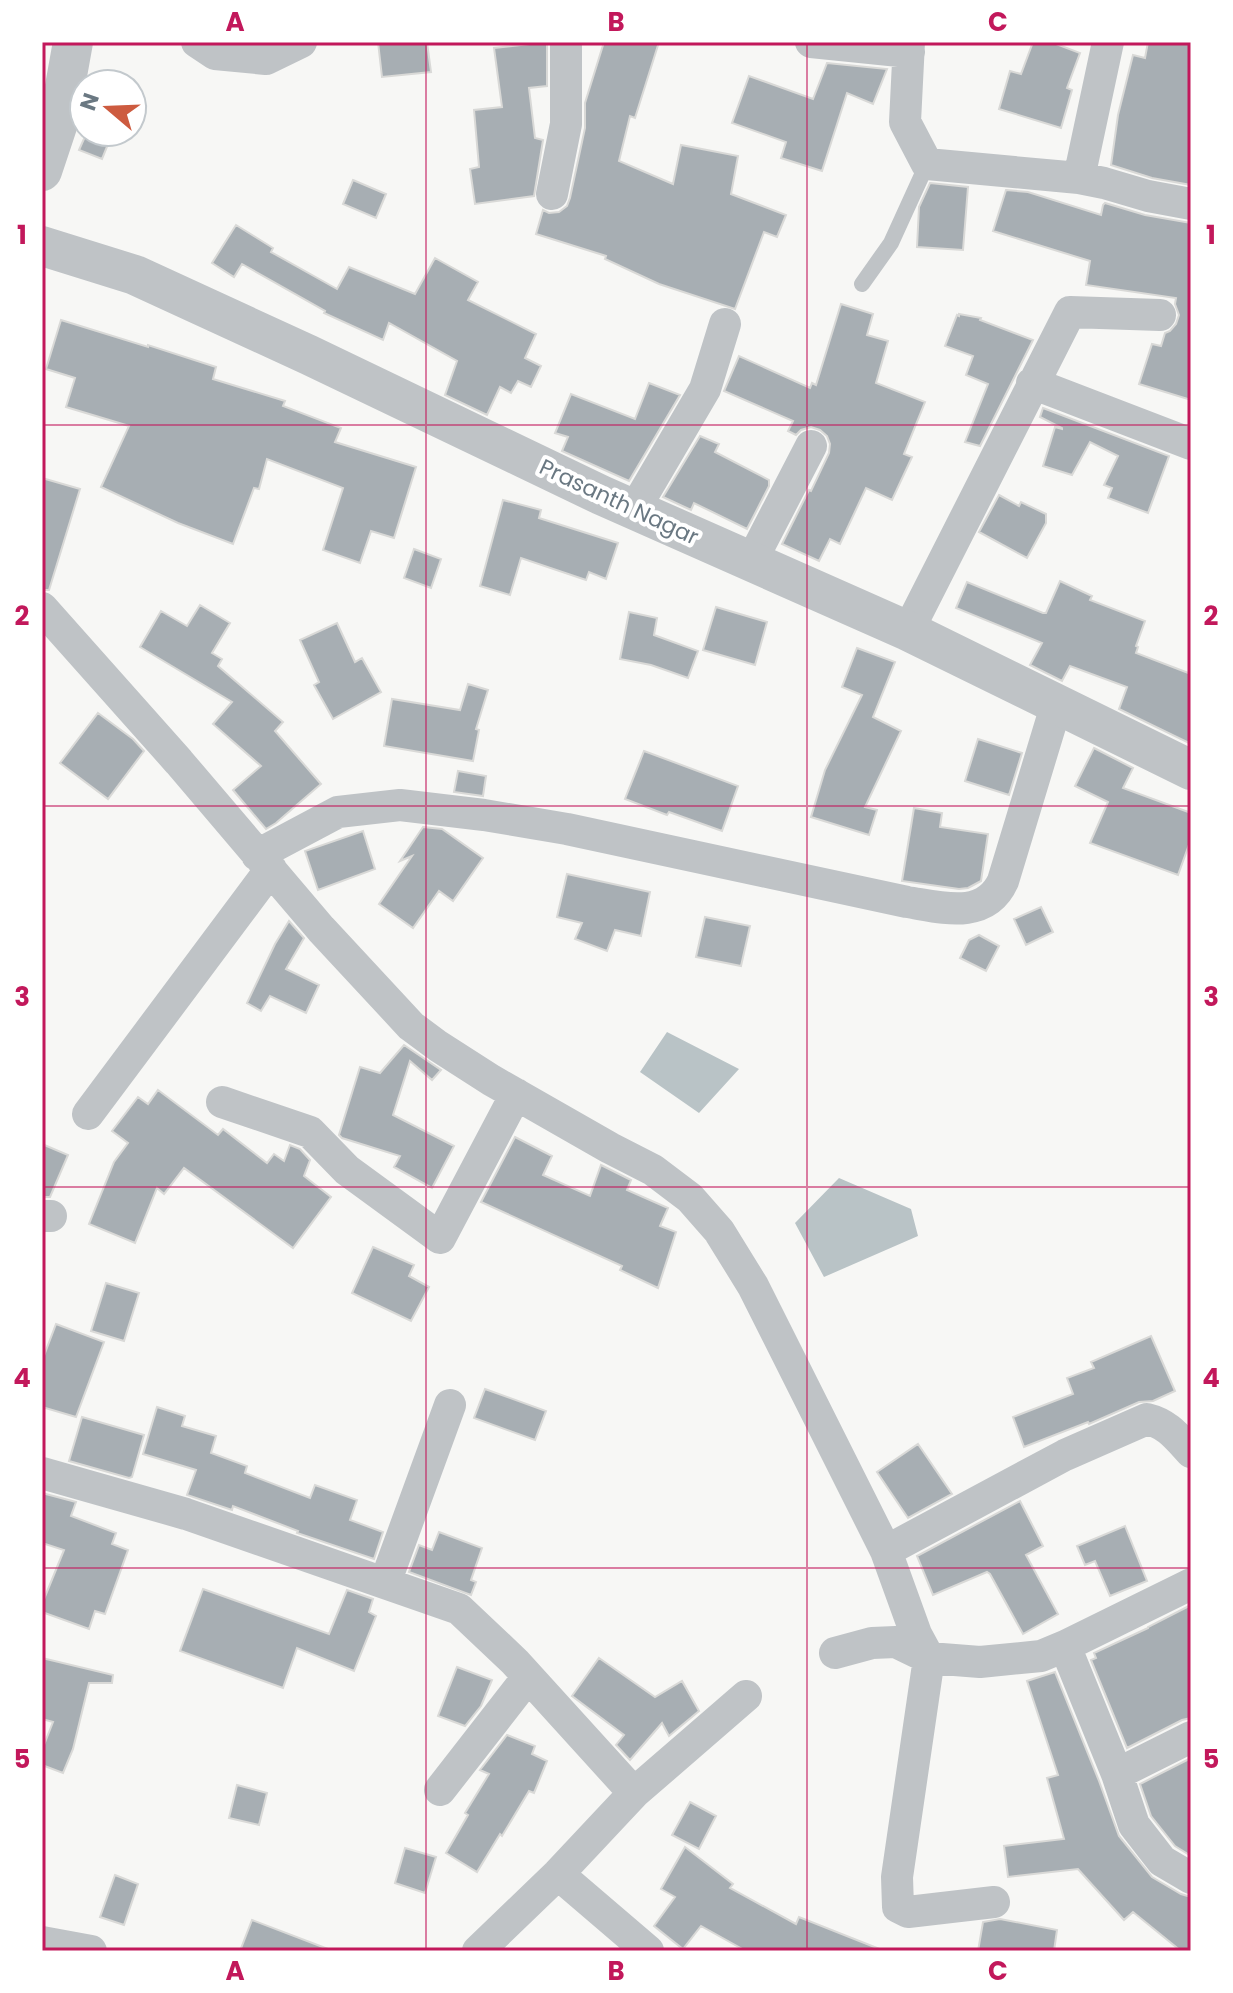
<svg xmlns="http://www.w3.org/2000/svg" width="1233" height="1993" font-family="Poppins,sans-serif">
  <rect width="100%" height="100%" fill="#f7f7f5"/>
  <path fill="#b9c3c6" d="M667 1032 739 1069 699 1113 640 1072Z
    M839 1178 911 1209 918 1236 824 1277 795 1223Z"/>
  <path fill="#a7aeb3" stroke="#d9d9d7" stroke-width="2" d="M378 42H427L431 72 382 77Z
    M547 42V86L529 88 535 138 543 140 534 196 475 204 470 169 479 167 474 110 502 107 494 48Z
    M604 42H659L635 118 630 116 619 161 673 184 681 145 738 156 731 194 786 215 777 237 764 232 735 309 659 284 605 259 606 256 536 234 543 210 549 213 559 212 567 206 570 198 585 128V103Z
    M1033 42H1051L1080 53 1067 88 1072 90 1061 128 999 109 1010 71 1021 74Z
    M1148 42H1191V185L1152 178 1111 165 1118 115 1133 55 1145 58Z
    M827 63 887 69 873 104 847 93 822 171 781 158 786 142 732 123 749 76 813 99Z
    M87 132H113L102 159 79 150Z
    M353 180 386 194 376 218 343 204Z
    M930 183 968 187 963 250 917 247 919 207Z
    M1006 190 1028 192 1101 215 1103 205 1105 203 1145 215 1191 223V400L1139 384 1152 344 1161 346 1165 333 1170 331 1176 324 1179 315 1175 304 1176 298 1086 285 1090 261 993 231Z
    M236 225 273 248 271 252 337 289 349 267 415 294 435 258 478 282 468 300 536 334 525 358 541 366 531 387 518 381 511 393 500 387 487 415 445 395 457 361 389 323 383 340 324 313 325 311 242 264 234 277 212 263Z
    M841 304 873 314 867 335 888 341 876 383 925 402 904 454 912 457 892 500 866 488 840 544 830 539 819 561 782 544 809 490 811 491 829 453 830 444 827 436 820 430 811 427 801 430 796 435 788 431 793 421 724 391 739 356 810 388 812 383 816 385Z
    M959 314 981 318 980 320 1033 340 980 446 965 442 988 384 966 375 973 356 945 346 957 315 959 316Z
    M61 320 148 347V345L216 367 213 379 285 401 283 406 341 428 335 442 416 467 394 538 371 531 360 563 323 550 343 488 267 459 259 489 254 488 233 544 178 523 101 487 129 426 66 407 75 378 46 369Z
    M649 383 680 395 629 481 562 451 568 437 555 433 571 394 635 419Z
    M1043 408 1169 456 1148 513 1108 498 1112 488 1104 485 1118 456 1090 442 1072 475 1043 466 1055 427 1062 429V428L1040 417Z
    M700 436 719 444 715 452 769 480V486L747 529 694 503 691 510 663 497Z
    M42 478 80 489 49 590H42Z
    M999 495 1019 506 1021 502 1046 514V523L1027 558 979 532Z
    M503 500 541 510 539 518 618 543 606 579 589 572 586 580 521 558 510 595 480 586Z
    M414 549 441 559 431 588 404 578Z
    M1060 581 1092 596 1090 600 1145 621 1136 646 1138 647 1136 653 1191 674V744L1119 709 1127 687 1070 666 1062 681 1030 665 1042 643 956 608 967 582 1043 613H1046Z
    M200 605 230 623 212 653 222 659 218 666 283 722 275 731 321 784 276 823 266 829 233 790 261 766 213 724 232 702 140 647 161 611 187 626Z
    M716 607 767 622 755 665 703 650Z
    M629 612 657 618 654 635 698 651 688 678 651 665 620 659Z
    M337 623 355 662 362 658 381 692 333 719 314 685 319 682 300 640Z
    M857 648 895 662 873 717 901 731 865 807 877 810 869 835 811 817 825 770 862 695 842 687Z
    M468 684 488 690 476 729 479 730 473 761 384 746 392 699 460 710Z
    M98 713 133 739 144 751 108 799 60 763Z
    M978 739 1022 753 1009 795 965 781Z
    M1094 748 1133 768 1123 788 1191 813V839L1178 875 1090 843 1108 802 1075 786Z
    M644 751 738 786 722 831 669 812 667 815 625 799Z
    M458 771 486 776 483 796 454 792Z
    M914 808 942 813 940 827 988 834 981 881 968 888 959 889 902 881Z
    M423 827 442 829 483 858 453 901 439 891 413 928 379 904 412 856 400 861Z
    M363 831 375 869 318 890 305 851Z
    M567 874 650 892 641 936 615 930 607 951 575 939 582 923 557 917Z
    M1041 907 1053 932 1026 945 1014 919Z
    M705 917 750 926 741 966 696 957Z
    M289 921 304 938 286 969 319 985 306 1013 270 996 261 1011 247 1003 275 944Z
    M979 935 999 946 986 971 960 958 969 940Z
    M404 1045 441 1070 432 1080 410 1061 393 1115 454 1146 432 1188 394 1167 400 1156 342 1138 339 1135 360 1067 380 1073Z
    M158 1090 218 1135 223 1129 267 1163 274 1154 284 1161 290 1145 300 1149 310 1160 304 1176 331 1197 293 1248 184 1168 164 1194 157 1188 135 1243 89 1224 114 1162 128 1143 112 1131 138 1097 148 1104Z
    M515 1137 552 1156 543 1175 590 1196 601 1165 631 1180 627 1190 668 1208 660 1226 676 1232 658 1288 620 1270 622 1266 481 1202Z
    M42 1144 68 1155 50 1197H42Z
    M373 1247 414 1265 409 1276 429 1287 411 1321 352 1293Z
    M106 1283 139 1293 124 1341 91 1331Z
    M56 1324 104 1342 76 1417 42 1407V1361Z
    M1151 1336 1175 1391 1153 1401 1139 1402 1089 1424 1088 1422 1024 1447 1013 1417 1073 1394 1067 1378 1094 1368 1091 1362Z
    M485 1389 546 1411 535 1440 474 1418Z
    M157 1407 185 1416 182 1426 216 1436 211 1453 247 1466 245 1473 310 1498 315 1485 357 1500 350 1520 383 1532 374 1559 297 1533 298 1531 233 1506 232 1510 187 1495 196 1470 143 1454Z
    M82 1417 144 1435 132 1477 129 1478 69 1461Z
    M918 1444 952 1494 908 1518 877 1472Z
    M42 1493 76 1502 71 1516 116 1533 112 1544 128 1550 105 1614 95 1611 89 1629 42 1612V1604L64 1550 42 1543Z
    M1020 1501 1043 1546 1026 1555 1058 1614 1023 1634 990 1574 987 1572 933 1595 917 1556Z
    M1125 1526 1147 1581 1110 1596 1095 1561 1085 1565 1077 1546Z
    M439 1532 482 1548 471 1580 476 1582 471 1595 409 1572 419 1545 432 1550Z
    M203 1589 329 1634 347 1590 373 1599 369 1612 376 1616 354 1671 297 1648 283 1688 180 1651Z
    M1191 1605V1718L1182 1720 1127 1748 1091 1660 1096 1658 1094 1653 1148 1628V1627Z
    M42 1658 113 1675 112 1683H89L73 1749 63 1773 42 1765V1750L53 1722 42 1719Z
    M599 1658 655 1697 682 1681 699 1711 669 1736 662 1723 630 1760 616 1745 624 1735 572 1696Z
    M457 1667 492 1680 481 1706 465 1726 438 1716Z
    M1055 1672 1099 1781 1119 1836 1152 1877 1181 1894 1191 1897V1951H1181L1133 1912 1124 1920 1078 1869 1008 1877 1004 1846 1064 1839 1047 1778 1058 1775 1027 1681Z
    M507 1735 535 1746 532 1754 547 1761 534 1793 529 1791 502 1836 500 1834 477 1872 446 1853 468 1815 465 1813 489 1774 480 1770Z
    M1191 1758V1856L1175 1846 1151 1816 1140 1784Z
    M237 1785 267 1793 259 1825 229 1818Z
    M690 1802 716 1816 699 1849 672 1835Z
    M685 1847 733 1884 730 1888 796 1924 799 1917 882 1950V1951H746L701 1926 683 1949 654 1926 675 1897 661 1889Z
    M405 1848 436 1857 425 1893 395 1883Z
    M115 1875 138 1884 124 1925 100 1917Z
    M1000 1919 1057 1930 1054 1951H978L983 1922Z
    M252 1920 328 1949V1951H240Z"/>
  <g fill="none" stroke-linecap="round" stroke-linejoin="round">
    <path stroke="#bfc3c6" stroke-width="16" d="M862 284 891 243 927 164"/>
    <path stroke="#bfc3c6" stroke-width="32" d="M197 42 215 54 266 59 301 42
      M811 42 909 52
      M909 42 905 122 927 164 1079 178 1104 183 1148 196 1191 204
      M1079 178 1108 42
      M552 194 566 124V42
      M1032 383 1191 444
      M634 510 705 389 725 324
      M751 562 811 446
      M42 608 179 762 321 929 411 1026 438 1046 491 1080 610 1148 653 1170 690 1198 719 1231 753 1286 886 1551 916 1634 929 1658 980 1662 1041 1656 1065 1646 1117 1774 1134 1825 1162 1861 1191 1878
      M908 631 1070 312 1160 315
      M257 855 338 812 400 805 484 815 567 829 907 902C940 907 985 921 1003 881L1057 703
      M222 1102 310 1132 347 1170 440 1238 516 1094
      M88 1114 271 869
      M42 1216H51
      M42 1473 186 1514 459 1609 515 1662 634 1793 558 1874 478 1951
      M886 1551 1065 1455 1147 1419C1168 1424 1177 1437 1191 1452
      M385 1583 450 1405
      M1065 1646 1191 1584
      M835 1653 872 1643 896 1642 929 1658 897 1877 898 1907 908 1912 994 1902
      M1117 1774 1191 1737
      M440 1790 528 1677
      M634 1793 746 1696
      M558 1874 648 1951
      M42 1942 91 1951"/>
    <path stroke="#bfc3c6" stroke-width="40" d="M42 171 59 120 73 42
      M42 246 135 275 309 355 601 495 908 631 1191 770"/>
  </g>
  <path fill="none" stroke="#c2185b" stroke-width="2" stroke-opacity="0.55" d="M426 42V1951M807 42V1951M42 425H1191M42 806H1191M42 1187H1191M42 1568H1191"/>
  <g text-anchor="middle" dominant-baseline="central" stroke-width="8" stroke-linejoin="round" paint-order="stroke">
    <g font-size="22" fill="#6a7882" stroke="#fff">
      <text transform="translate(619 502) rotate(25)">Prasanth Nagar</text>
    </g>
  </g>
  <rect width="1233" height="1993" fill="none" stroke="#ffffff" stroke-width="88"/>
  <g transform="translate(108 108) rotate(289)"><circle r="38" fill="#ffffff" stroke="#c3c9cd" stroke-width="2"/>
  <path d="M0-6L14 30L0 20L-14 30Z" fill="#cd5b3f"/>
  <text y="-12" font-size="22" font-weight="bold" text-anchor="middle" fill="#6a7882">N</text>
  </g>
  <rect x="44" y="44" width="1145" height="1905" fill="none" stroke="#c2185b" stroke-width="3"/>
  <g font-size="26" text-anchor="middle" font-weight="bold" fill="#c2185b">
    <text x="235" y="31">A</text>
    <text x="616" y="31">B</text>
    <text x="998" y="31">C</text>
    <text x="22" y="244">1</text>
    <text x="1211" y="244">1</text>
    <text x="22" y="625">2</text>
    <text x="1211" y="625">2</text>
    <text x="22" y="1006">3</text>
    <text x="1211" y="1006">3</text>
    <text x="22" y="1387">4</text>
    <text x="1211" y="1387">4</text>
    <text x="22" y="1768">5</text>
    <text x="1211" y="1768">5</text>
    <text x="235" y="1980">A</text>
    <text x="616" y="1980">B</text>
    <text x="998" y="1980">C</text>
  </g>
</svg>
